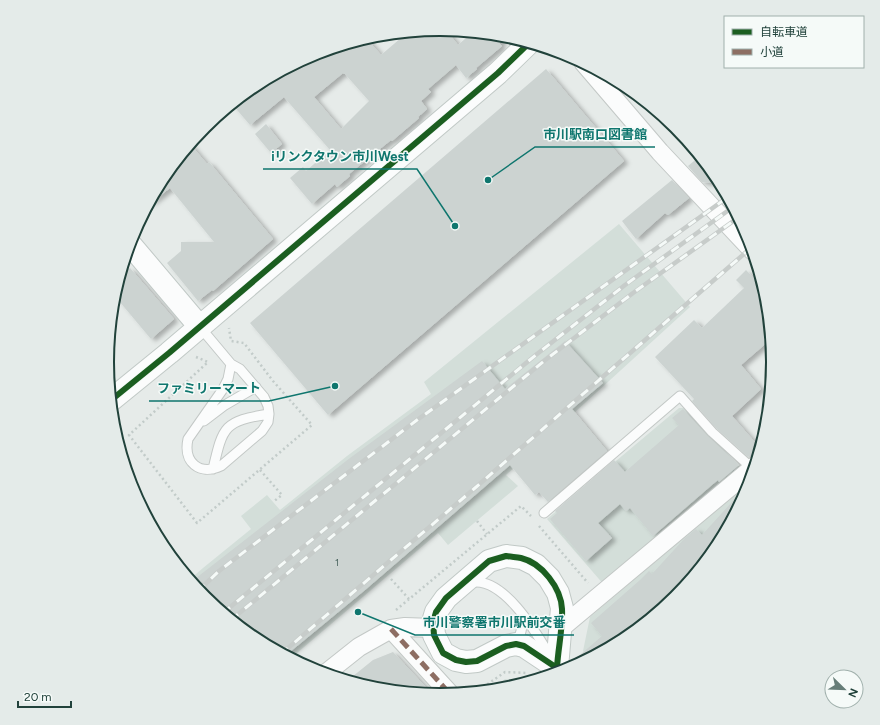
<svg xmlns="http://www.w3.org/2000/svg" width="880" height="725" font-family="Figtree,'Noto Sans JP',sans-serif">
  <defs>
    <filter id="shadow"><feDropShadow dx="4.5" dy="2.5" stdDeviation="2" flood-color="#0004"/></filter>
  </defs>
  <rect width="100%" height="100%" fill="#e6ebe9"/>
  <path fill="#d3ded9" d="M619 224 690 307 506 475 518 486 448 545 438 533 290 659 255 640 204 598 189 580 203 568 251 529 241 516 267 495 280 510 347 456 431 394 424 382Z
    M679 408H686L742 470 605 586 547 519Z
    M751 479 748 490 717 548 676 598 625 640 590 659 583 651 590 617Z
    M505 679 527 681 528 683 505 690 490 691Z"/>
  <path fill="#ccd3d1" fill-rule="evenodd" filter="url(#shadow)" d="M440 29 446 30 458 45 473 32 507 36 499 43 502 46 476 68 477 69 466 78 456 65 428 89 431 92 421 101 427 109 418 117 419 118 392 141 391 140 349 174 350 176 337 187 335 184 312 204 290 178 303 167 306 171 330 150 284 97 250 125 232 104 255 85 313 54 366 38 381 55 408 32ZM343 73 344 74H345L369 101 341 129 314 97Z
    M546 69 624 161 328 415 250 323Z
    M266 124 282 144 271 153 255 134Z
    M190 144 207 164 209 162 273 239 213 291 212 290 198 301 167 263 181 251V242H214L170 188 148 205 163 177Z
    M700 156 717 177 721 184 702 182 688 166Z
    M672 180 689 198 668 215 665 213 636 239 622 221Z
    M130 268 174 319 151 339 114 295 119 277Z
    M746 270 765 290 767 298 771 339 741 365 761 389 732 416 759 447 748 457 716 428 692 401 694 399 655 357 694 320 702 328 744 288 736 280Z
    M565 341 603 383 572 409 607 451 548 502 539 492 535 495 510 465 365 590 285 656 255 640 204 598 191 582 350 458 482 361 505 389Z
    M683 409 708 436 739 465 719 482 718 480 713 484 653 536 630 508 626 511 620 504 598 523 612 538 586 561 550 519 557 513 555 511 614 460 625 472 679 425 672 418Z
    M741 492 746 495 717 548 676 598 625 640 576 666 573 661 602 636 591 623 640 580 649 571 652 574 684 539 696 529 702 535Z
    M393 652 433 695 375 690 347 681 373 660Z"/>
  <g fill="none" stroke-linecap="round" stroke-linejoin="round">
    <defs>
      <path id="lane" d="M200 327 231 364 240 369 264 397 268 406 269 414 268 422 262 431 221 466C199 476 183 462 188 439L223 389 228 379 231 364
        M204 421 225 405 256 387
        M213 469C223 426 224 421 269 414
        M544 513 680 396 712 432 754 470
        M469 583C502 574 536 632 550 656
        M516 644C521 634 523 627 522 615"/>
      <path id="street" d="M583 62 660 152 753 251
        M561 628 755 466
        M391 629 451 695
        M325 674 359 647 391 629 405 627 433 628"/>
      <path id="secondary" d="M129 243 200 327
        M110 401 169 353 498 73 529 43
        M557 668 562 608 558 593 549 578 536 565 522 558 506 556 489 561 446 598 436 612 433 622 434 635 443 653 456 660 466 662 477 661 506 646 516 644 524 646 557 668 561 673"/>
    </defs>
    <use href="#lane" stroke="#c3c8c6" stroke-width="11"/>
    <use href="#street" stroke="#c3c8c6" stroke-width="20"/>
    <use href="#secondary" stroke="#c1c9c6" stroke-width="24"/>
    <path stroke="#c2cbc9" stroke-width="2.5" stroke-dasharray="2 3" stroke-linecap="butt" d="M196 357 208 362 129 435 197 523 312 425 273 381 244 343 231 341 229 328
      M260 470 282 495 273 502
      M477 521 487 534
      M539 526 588 583
      M391 579 409 599
      M396 610 521 506 531 516
      M475 693 505 672 528 673"/>
    <use href="#lane" stroke="#fbfcfc" stroke-width="9"/>
    <use href="#street" stroke="#fbfcfc" stroke-width="18"/>
    <use href="#secondary" stroke="#fbfcfc" stroke-width="22"/>
    <defs>
      <path id="rail" d="M198 591 219 571 417 420 728 197
        M223 613 537 354 625 285 733 207
        M231 620 544 361 633 293 739 217
        M281 654 475 488 752 247"/>
    </defs>
    <use href="#rail" stroke="#c7ccca" stroke-width="4.5"/>
    <use href="#rail" stroke="#f5faf8" stroke-width="3" stroke-dasharray="9" stroke-linecap="butt"/>
    <path stroke="#8d6e63" stroke-width="5" stroke-dasharray="10 5" stroke-linecap="butt" d="M391 629 451 695"/>
    <defs>
      <path id="cycleway" d="M110 401 169 353 498 73 529 43
        M506 556C511 557 516 557 521 558 542 563 561 588 562 609 563 628 558 648 557 668L524 646 516 644 506 646 477 661 466 662 456 660 443 653 434 635 433 622 436 612 446 598 489 561Z"/>
    </defs>
    <use href="#cycleway" stroke="#f5faf8" stroke-width="8"/>
    <use href="#cycleway" stroke="#1b5e20" stroke-width="6"/>
  </g>
  <g text-anchor="middle" dominant-baseline="central" stroke-width="3" stroke-linejoin="round" paint-order="stroke">
    <g font-size="10" fill="#4d6761">
      <text x="337" y="562">1</text>
    </g>
  </g>
  <path d="M0 0H880V725H0ZM114 362a326 326 0 1 1 652 0a326 326 0 1 1-652 0Z" fill="#e4ebe9" fill-rule="evenodd"/>
  <path fill="none" stroke="#21423b" stroke-width="2" d="M114 362a326 326 0 1 1 652 0a326 326 0 1 1-652 0Z"/>
  <path fill="none" stroke="#0f766e" stroke-width="1.5" d="M488 180L535 147H655M455 226L417 169H263M335 386L269 401H149M358 612L415 635H574"/>
  <g fill="#0f766e" stroke="#f5faf8" stroke-width="1.5">
    <circle cx="488" cy="180" r="4"/>
    <circle cx="455" cy="226" r="4"/>
    <circle cx="335" cy="386" r="4"/>
    <circle cx="358" cy="612" r="4"/>
  </g>
  <g font-size="13" text-anchor="middle" font-weight="bold" fill="#0f766e" stroke="#f5faf8" stroke-width="3" stroke-linejoin="round" paint-order="stroke">
    <text x="595" y="139">市川駅南口図書館</text>
    <text x="340" y="161">iリンクタウン市川West</text>
    <text x="209" y="393">ファミリーマート</text>
    <text x="494" y="627">市川警察署市川駅前交番</text>
  </g>
  <rect x="724" y="16" width="140" height="52" fill="#f5faf8" stroke="#a0b0ac"/>
  <rect x="732" y="29" width="20" height="6" fill="#1b5e20" stroke="#a0b0ac"/>
  <text x="760" y="36" font-size="12" fill="#21423b">自転車道</text>
  <rect x="732" y="49" width="20" height="6" fill="#8d6e63" stroke="#a0b0ac"/>
  <text x="760" y="56" font-size="12" fill="#21423b">小道</text>
  <g transform="translate(844 689) rotate(113)"><circle r="19" fill="#f5faf8" stroke="#a0b0ac"/>
  <path d="M0-3L7 15L0 10L-7 15Z" fill="#667d78"/>
  <text y="-6" font-size="11" font-weight="bold" text-anchor="middle" fill="#21423b">N</text>
  </g>
  <path d="M18 701v6h53v-6" fill="none" stroke="#21423b" stroke-width="2"/>
  <text x="24" y="701" font-size="12" fill="#21423b" stroke="#f5faf8" stroke-width="3" paint-order="stroke">20 m</text>
</svg>
